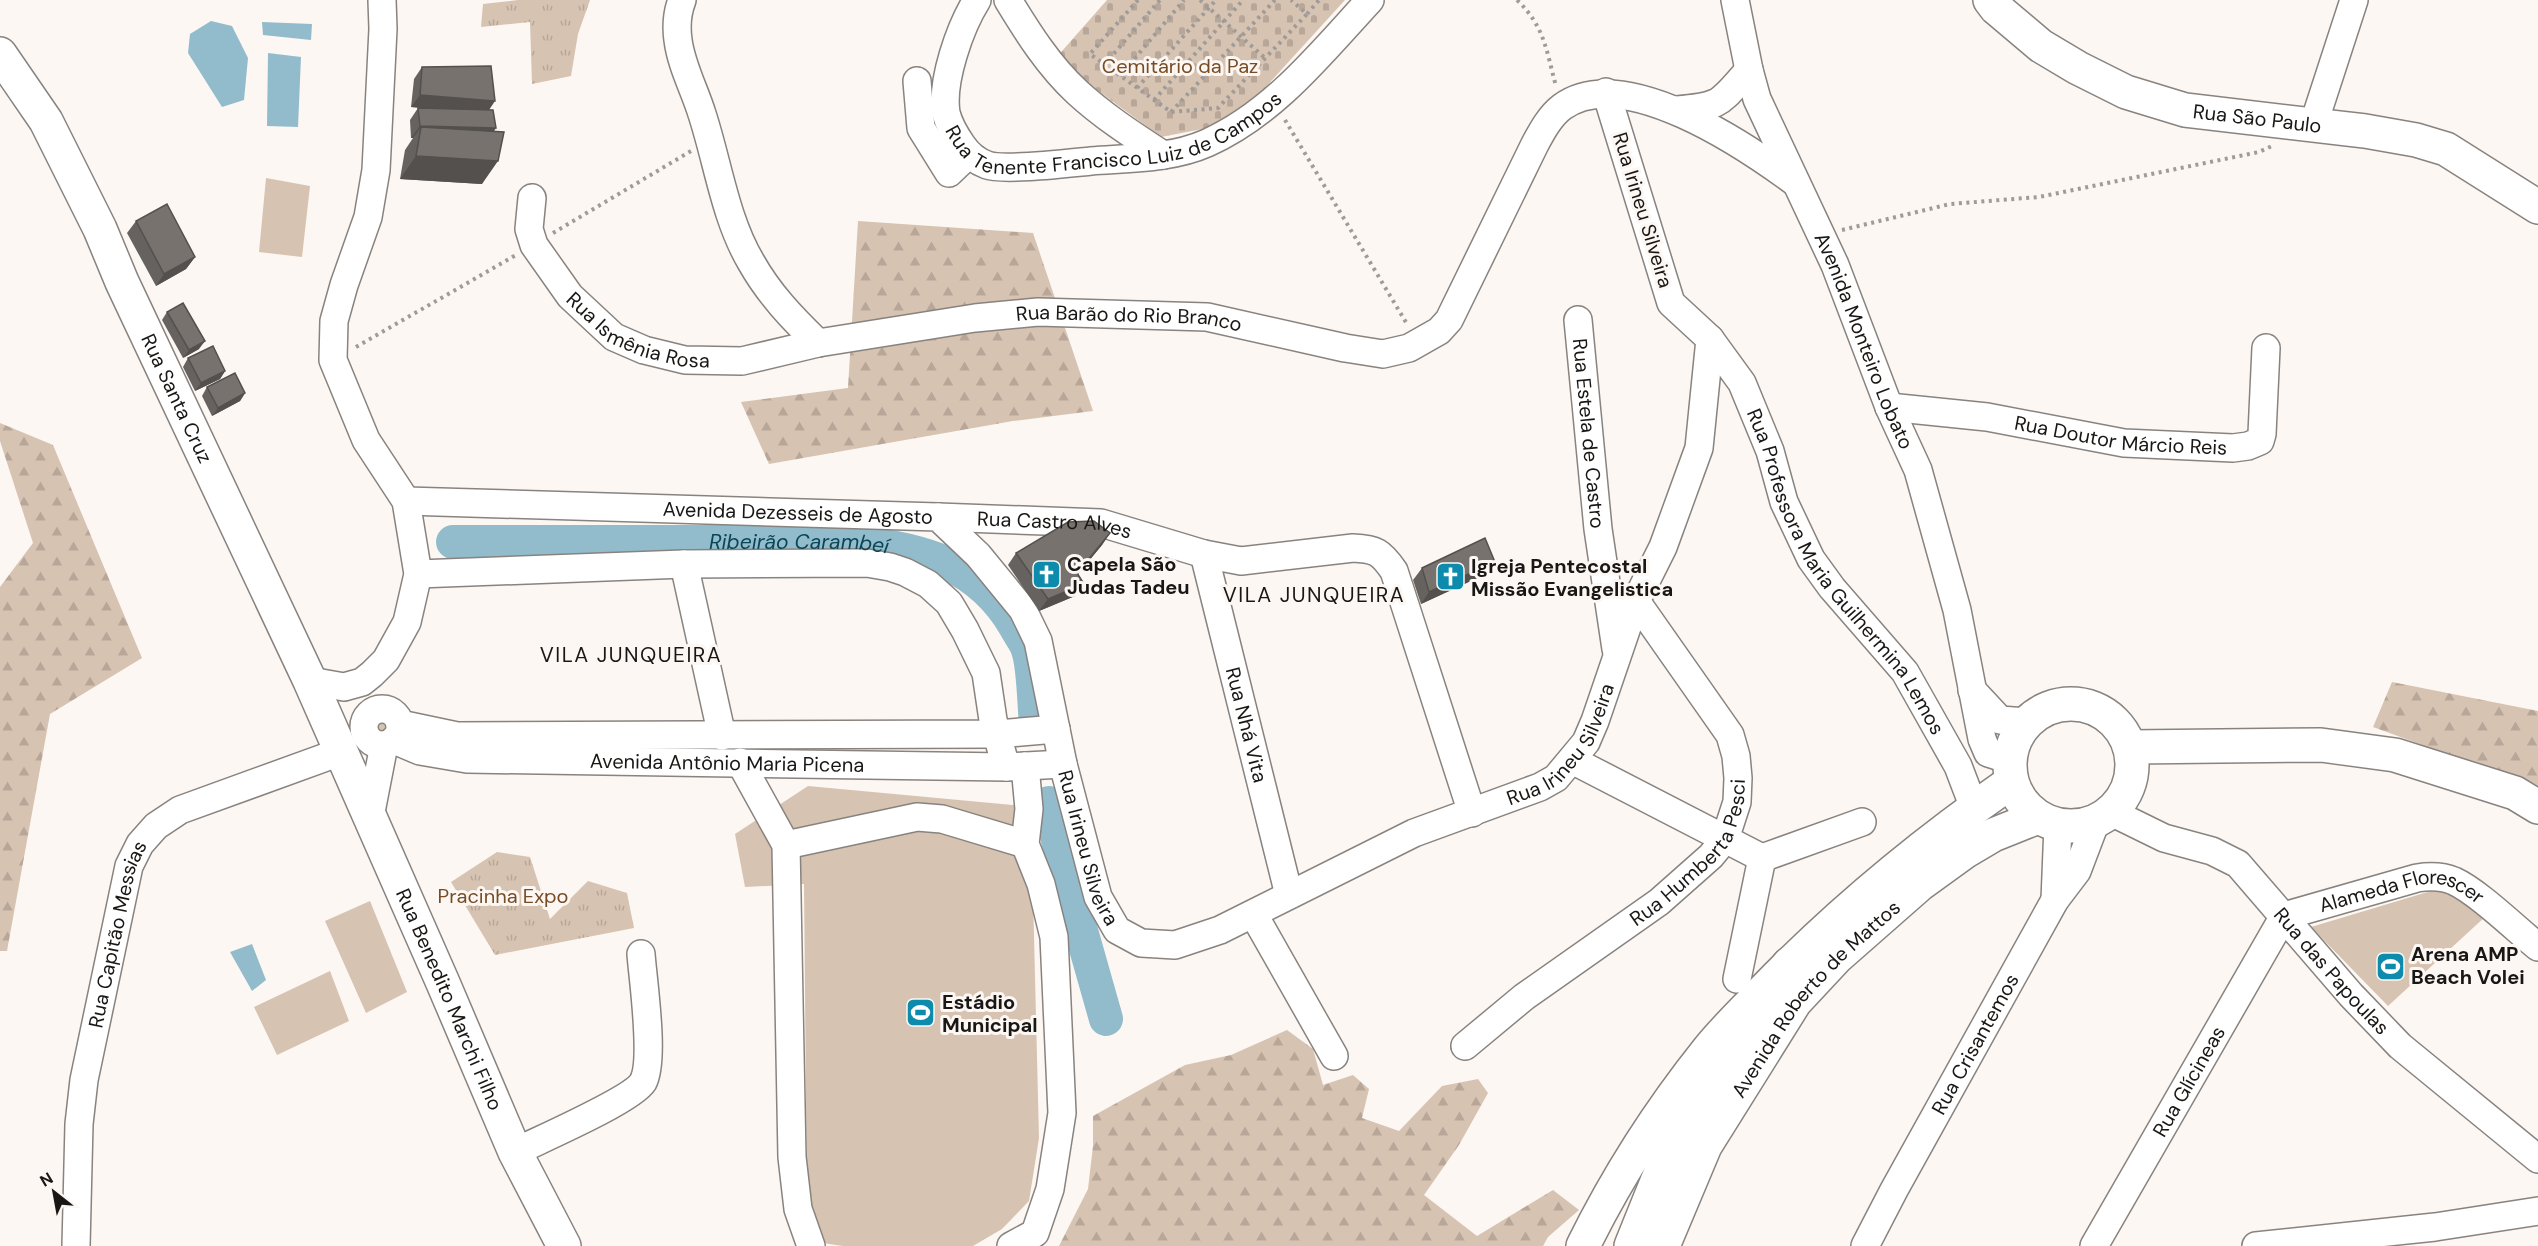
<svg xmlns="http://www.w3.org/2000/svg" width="2538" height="1246" font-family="'DM Sans',sans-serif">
  <defs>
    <pattern id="grass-tufts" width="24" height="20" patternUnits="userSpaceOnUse" patternTransform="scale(1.5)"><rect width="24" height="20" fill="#d7c3b2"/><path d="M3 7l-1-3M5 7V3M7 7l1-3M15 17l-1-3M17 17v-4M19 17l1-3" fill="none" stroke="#b8a798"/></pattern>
    <pattern id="forest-firs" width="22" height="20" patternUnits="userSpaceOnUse" patternTransform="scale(1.5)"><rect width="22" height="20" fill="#d7c3b2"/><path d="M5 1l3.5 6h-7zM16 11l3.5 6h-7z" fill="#b8a798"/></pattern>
    <pattern id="cemetery-stones" width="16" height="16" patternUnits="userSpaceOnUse" patternTransform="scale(1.5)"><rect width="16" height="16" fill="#d7c3b2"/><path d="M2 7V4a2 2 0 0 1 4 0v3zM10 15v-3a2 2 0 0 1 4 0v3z" fill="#b8a798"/></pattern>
  </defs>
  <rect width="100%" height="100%" fill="#fcf7f3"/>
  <path fill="url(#grass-tufts)" d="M518 0H590L578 34 571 76 532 84 530 22 481 27 483 4Z
    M380 713 389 715 397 726 375 740C363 731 367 717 380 713Z
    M497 852 530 857 550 919 588 881 627 893 634 928 495 955 451 882Z"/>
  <path fill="url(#forest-firs)" d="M858 221 1033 233 1093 411 1013 421 769 464 741 402 848 388Z
    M0 423 53 445 142 658 50 714 7 951H0V587L33 543 0 441Z
    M2392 682 2538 711V787L2373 727Z
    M1287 1030 1313 1049 1323 1085 1353 1075 1369 1089 1362 1118 1399 1131 1442 1086 1478 1079 1488 1093 1459 1145 1424 1195 1477 1236 1553 1190 1579 1210 1548 1237 1543 1246H1059L1088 1189 1093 1146V1116L1185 1065 1231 1055Z"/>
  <path fill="url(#cemetery-stones)" d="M1107 0H1345L1233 123 1161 137 1055 59Z"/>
  <path fill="#d7c3b2" d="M266 178 310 186 302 257 259 252Z
    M808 786 1024 806 1032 855 1039 1138 1029 1201 1002 1229 973 1246H843L816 1242 807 1209 804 884 745 887 735 834Z
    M2441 888 2486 916 2388 1006 2311 927Z
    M370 901 407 992 366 1013 325 921Z
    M330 971 349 1021 277 1055 254 1007Z"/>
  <path fill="#92bccb" d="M211 21 232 26 248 58 244 100 222 107 188 53 190 34Z
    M262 22 312 24 311 40 263 35Z
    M268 53 301 57 298 127 267 126Z
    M252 944 266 980 252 991 230 952Z"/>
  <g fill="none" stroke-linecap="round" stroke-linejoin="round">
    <g stroke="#92bccb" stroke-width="34">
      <path id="s1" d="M453 542H855C921 549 979 564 1015 626 1019 634 1026 642 1028 650 1034 667 1034 705 1036 724"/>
      <path d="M1049 803 1074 906 1106 1019"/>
    </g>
    <defs>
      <g id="minor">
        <path d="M682 0C677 13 676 26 678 40 681 65 695 91 702 114 718 163 725 218 751 262 769 294 792 318 818 343"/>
        <path id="s2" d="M977 0C960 27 941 81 946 113 949 125 955 135 962 145 968 154 976 161 987 165 1003 171 1070 163 1091 161 1129 158 1171 159 1207 143 1274 113 1321 53 1370 0"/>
        <path d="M1008 0C1028 33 1049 66 1077 92 1103 116 1134 136 1163 155"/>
        <path id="s3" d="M1735 0 1749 70 1757 99 1835 265 1889 407 1918 470 1957 610 1982 739 1988 753 2010 760"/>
        <path d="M917 81 921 128 949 173 969 154"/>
        <path d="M1677 110C1723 106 1719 103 1749 70"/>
        <path d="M2313 126 2354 0"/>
        <path id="s4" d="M532 198 529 229 534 245 570 296 614 337 644 350 685 360 742 361 818 343 975 318 1038 312 1207 317 1345 348 1383 354 1409 348 1439 331 1449 320 1535 144C1542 131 1550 116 1562 107 1623 62 1746 146 1796 183"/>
        <path id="s5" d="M1578 320 1598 529 1616 649"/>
        <path id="s6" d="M1710 339 1742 383 1770 451 1784 502 1811 559 1832 588 1905 672 1958 766 1974 808"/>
        <path id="s7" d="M1889 407 1987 417 2124 443 2233 448 2248 446 2260 441 2262 434 2266 348"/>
        <path id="s8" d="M406 501 938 517 978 555 1023 610 1038 641 1063 764 1098 897 1117 930 1141 943 1175 945 1220 930 1414 833 1540 787 1556 778 1586 742 1595 721 1636 601 1663 547 1699 448 1710 339 1671 303 1606 92"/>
        <path id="s9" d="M938 517 1101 523 1204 554 1241 561 1353 548C1376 549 1381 552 1394 571L1472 813"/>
        <path id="s10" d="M1204 554 1289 895"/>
        <path d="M684 564 722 736"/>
        <path d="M418 574 684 564 867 563 890 567 905 572 928 584 949 603 965 630 986 673 993 720 1006 767"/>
        <path d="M310 681 344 687 362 682 372 674 386 660 407 622 418 574 406 501 366 440 333 360 334 321 344 285 368 217 376 170 383 29 382 0"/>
        <path d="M1972 690 2000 720 2027 722"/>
        <circle cx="382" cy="727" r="18"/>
        <path d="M400 724 457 736 997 734 1056 729"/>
        <path id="s11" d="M394 740 420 751 467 759 1006 767 1063 764"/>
        <path d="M1572 760 1762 858"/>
        <path d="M740 762 786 845 792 1157 798 1209 811 1246"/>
        <path id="s12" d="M2111 812 2164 838 2212 851 2238 864 2351 995 2400 1046 2538 1159"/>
        <path d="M370 817 384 745"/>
        <path d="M786 845 917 817 942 819 1025 844"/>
        <path d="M1762 858 1862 822"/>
        <path d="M2055 900 2058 825"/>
        <path d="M1254 915 1334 1056"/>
        <path d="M1737 979 1762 858"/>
        <path id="s13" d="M1465 1046 1524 997 1659 902 1711 856 1725 839 1737 802 1738 778 1736 756 1730 735 1636 601"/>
        <path d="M515 1152C539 1140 632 1100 643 1082 655 1060 643 981 641 954"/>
        <path id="s14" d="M76 1246 79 1124 84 1080 129 866 140 844 156 826 180 810 340 752"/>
        <path d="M1011 1246 1035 1233 1050 1189 1062 1113 1054 937 1041 884 1025 844 1029 809 1025 766"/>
        <path id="s15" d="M1865 1246 1894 1190 2055 900 2077 871 2096 821"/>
        <path id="s16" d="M2094 1246 2284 916 2417 878C2430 876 2442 876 2454 881 2478 892 2516 929 2538 947"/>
        <path d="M2256 1246 2435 1227 2538 1211"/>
      </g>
      <g id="major">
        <path id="s17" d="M1990 0 1996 8 2041 46 2078 68 2126 92 2185 110 2365 131 2416 140 2446 149 2538 207"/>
        <path id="s18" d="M0 54 46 121 100 229 122 282 310 681 443 983 515 1152 564 1246"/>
        <circle cx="2071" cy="765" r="61"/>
        <path d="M2130 747 2321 745 2395 755 2515 793 2538 807"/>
        <path d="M1583 1246C1617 1177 1660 1110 1708 1050 1724 1030 1743 1012 1761 993 1836 915 1922 844 2011 782"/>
        <path id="s19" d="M1663 1246 1705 1146 1795 1002 1837 957 1919 885 1966 851 1993 835 2038 817"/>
      </g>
      <path id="highway" d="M1631 1246 1675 1137 1707 1084 1789 964"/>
    </defs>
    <use href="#minor" stroke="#88837f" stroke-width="30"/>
    <use href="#major" stroke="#88837f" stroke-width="36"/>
    <use href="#highway" stroke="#88837f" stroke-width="36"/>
    <path stroke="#9f9b98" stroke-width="4" stroke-dasharray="3 4.5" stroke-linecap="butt" d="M1138 0 1090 54 1171 112 1218 108 1307 14 1291 0
      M1200 0 1265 58
      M1517 0C1545 27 1546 50 1556 86
      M1307 14 1319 0
      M1104 65 1160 0
      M1120 76 1184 0
      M1137 88 1216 0
      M1154 100 1243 0
      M1171 112 1275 0
      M1285 120 1407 324
      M1842 230 1950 204 2039 197 2259 152 2272 146
      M553 233 691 151
      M356 347 516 255"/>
    <use href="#minor" stroke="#fff" stroke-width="27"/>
    <use href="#major" stroke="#fff" stroke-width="33"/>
    <use href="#highway" stroke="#fff" stroke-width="33"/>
  </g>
  <path fill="#66625f" d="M422 67 489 110 493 131 482 184 400 179 405 150 413 138H411L410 120 418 108H423L411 107 414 79Z
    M136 221 195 257 186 269 156 286 127 233Z
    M167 312 199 349 183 358 162 320Z
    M188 358 225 371 220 379 195 391 183 367Z
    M207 387 245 393 240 401 212 416 202 396Z
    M1110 533 1102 545 1078 574 1084 584 1075 596 1039 611 1008 565 1016 553Z
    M1422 568 1486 574 1421 604 1413 580Z"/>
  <path fill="#53504d" d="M420 95 495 101 487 113 411 107Z
    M420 126 496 128 488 140 421 127 413 138H411Z
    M416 156 498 161 482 184 400 179Z
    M195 257 186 269 156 286 164 274Z
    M205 341 199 349 183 358 189 350Z
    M225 371 220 379 195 391 201 383Z
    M245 393 240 401 212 416 218 408Z
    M1110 533 1102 545 1069 585 1077 573Z
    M1495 562 1486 574 1421 604 1429 592Z
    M1084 584 1075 596 1039 611 1048 599Z"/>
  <path fill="#77726e" stroke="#53504d" stroke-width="1.5" d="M491 66 495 101 420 95 422 67Z
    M418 108 493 110 496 128 420 126Z
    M421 127 504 132 498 161 416 156Z
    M167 204 195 257 164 274 136 221Z
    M183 303 205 341 189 350 167 312Z
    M213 346 225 371 201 383 188 358Z
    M235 373 245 393 218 408 207 387Z
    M1094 521 1110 533 1077 573 1084 584 1048 599 1016 553 1068 522Z
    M1485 538 1495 562 1429 592 1422 568Z"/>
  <defs>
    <symbol id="church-square" viewBox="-11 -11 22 22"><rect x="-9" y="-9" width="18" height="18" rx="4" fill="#0d8bad" stroke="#fcf7f3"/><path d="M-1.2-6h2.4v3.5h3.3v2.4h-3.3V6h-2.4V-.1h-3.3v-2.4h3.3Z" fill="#fff"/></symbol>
    <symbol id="stadium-square" viewBox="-11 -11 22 22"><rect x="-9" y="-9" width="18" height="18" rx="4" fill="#0d8bad" stroke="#fcf7f3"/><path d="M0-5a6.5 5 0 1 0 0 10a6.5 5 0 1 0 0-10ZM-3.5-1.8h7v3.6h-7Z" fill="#fff"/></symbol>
  </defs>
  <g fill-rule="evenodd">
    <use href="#church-square" x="1030" y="558" width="33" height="33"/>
    <use href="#church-square" x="1434" y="560" width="33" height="33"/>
    <use href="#stadium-square" x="2374" y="950" width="33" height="33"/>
    <use href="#stadium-square" x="904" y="996" width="33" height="33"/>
  </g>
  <g text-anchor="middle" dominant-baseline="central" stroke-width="6" stroke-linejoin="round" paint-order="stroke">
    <g font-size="20" fill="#774c25" stroke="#fcf7f3">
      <text x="1180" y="66">Cemitário da Paz</text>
      <text x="503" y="896">Pracinha Expo</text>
    </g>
    <g font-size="20" fill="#191715" stroke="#fcf7f3">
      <text stroke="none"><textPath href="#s2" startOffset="315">Rua Tenente Francisco Luiz de Campos</textPath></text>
      <text stroke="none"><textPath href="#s17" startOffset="300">Rua São Paulo</textPath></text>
      <text transform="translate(1643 210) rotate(73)">Rua Irineu Silveira</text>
      <text stroke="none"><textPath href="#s4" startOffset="694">Rua Barão do Rio Branco</textPath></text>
      <text stroke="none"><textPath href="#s4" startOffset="190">Rua Ismênia Rosa</textPath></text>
      <text stroke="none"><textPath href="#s3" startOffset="366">Avenida Monteiro Lobato</textPath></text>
      <text stroke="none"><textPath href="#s18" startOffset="388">Rua Santa Cruz</textPath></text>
      <text stroke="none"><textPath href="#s5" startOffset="114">Rua Estela de Castro</textPath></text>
      <text stroke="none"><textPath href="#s7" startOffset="234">Rua Doutor Márcio Reis</textPath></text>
      <text stroke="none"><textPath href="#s8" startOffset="392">Avenida Dezesseis de Agosto</textPath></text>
      <text stroke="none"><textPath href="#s9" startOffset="117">Rua Castro Alves</textPath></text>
      <text stroke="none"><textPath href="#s6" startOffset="272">Rua Professora Maria Guilhermina Lemos</textPath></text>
      <text stroke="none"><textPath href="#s10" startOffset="176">Rua Nhá Vita</textPath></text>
      <text stroke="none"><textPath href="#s8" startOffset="1500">Rua Irineu Silveira</textPath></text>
      <text stroke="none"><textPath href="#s11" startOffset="336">Avenida Antônio Maria Picena</textPath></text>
      <text stroke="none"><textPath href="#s8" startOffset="906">Rua Irineu Silveira</textPath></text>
      <text stroke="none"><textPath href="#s13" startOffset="302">Rua Humberta Pesci</textPath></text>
      <text stroke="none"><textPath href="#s16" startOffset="504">Alameda Florescer</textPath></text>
      <text stroke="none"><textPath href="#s14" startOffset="316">Rua Capitão Messias</textPath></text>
      <text stroke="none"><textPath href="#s12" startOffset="280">Rua das Papoulas</textPath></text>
      <text stroke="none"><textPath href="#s18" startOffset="1048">Rua Benedito Marchi Filho</textPath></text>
      <text stroke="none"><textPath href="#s19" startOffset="294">Avenida Roberto de Mattos</textPath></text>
      <text stroke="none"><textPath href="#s15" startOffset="230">Rua Crisantemos</textPath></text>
      <text stroke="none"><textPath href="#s16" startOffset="190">Rua Glícineas</textPath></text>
    </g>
    <g font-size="20" font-weight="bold" fill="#191715" stroke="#fcf7f3" text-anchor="start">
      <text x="1067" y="564">Capela São<tspan x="1067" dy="23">Judas Tadeu</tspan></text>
      <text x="1471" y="566">Igreja Pentecostal<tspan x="1471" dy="23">Missão Evangelistica</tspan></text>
      <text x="2411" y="954">Arena AMP<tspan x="2411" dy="23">Beach Volei</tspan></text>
      <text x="942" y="1002">Estádio<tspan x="942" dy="23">Municipal</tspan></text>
    </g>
    <g font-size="21" font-style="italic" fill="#0a4657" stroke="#fcf7f3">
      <text stroke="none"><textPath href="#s1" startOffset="346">Ribeirão Carambeí</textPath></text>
    </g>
    <g font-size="21" letter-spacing="1.5" fill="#191715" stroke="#fcf7f3">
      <text x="1314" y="595">VILA JUNQUEIRA</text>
      <text x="631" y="655">VILA JUNQUEIRA</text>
    </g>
  </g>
  <g transform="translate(54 1192) rotate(329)" stroke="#fcf7f3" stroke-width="4.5" paint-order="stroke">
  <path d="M0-4.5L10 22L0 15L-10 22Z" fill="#191715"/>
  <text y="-9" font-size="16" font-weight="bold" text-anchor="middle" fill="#191715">N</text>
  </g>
</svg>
